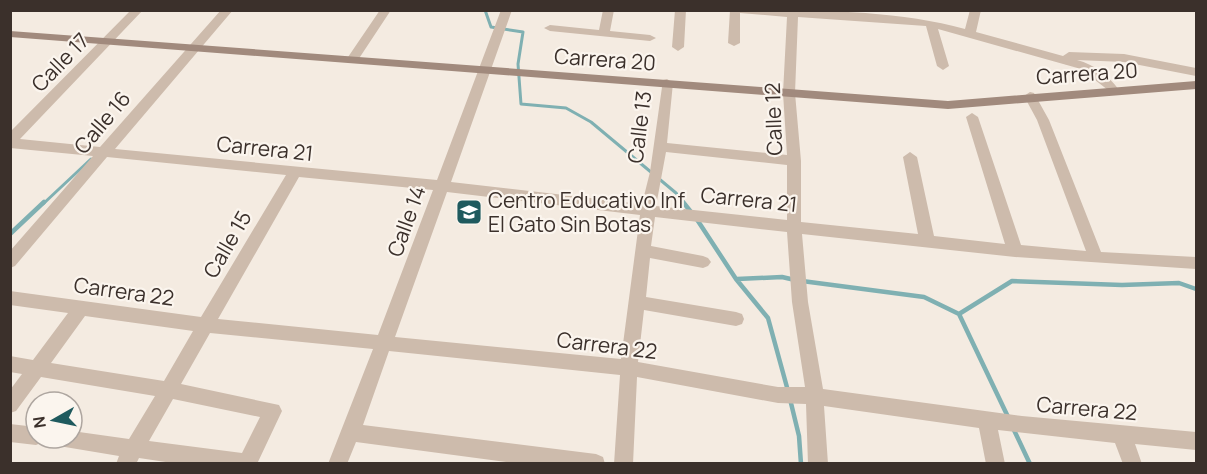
<svg xmlns="http://www.w3.org/2000/svg" width="1207" height="474" font-family="Manrope,sans-serif">
  <rect width="100%" height="100%" fill="#f4ebe1"/>
  <g fill="none" stroke-linecap="round" stroke-linejoin="round">
    <path stroke="#7fb0b2" stroke-width="3" d="M485 10 491 27 523 32 518 64 521 104 566 108 591 122 676 193 684 204
      M43 204 91 159"/>
    <path stroke="#7fb0b2" stroke-width="4.5" d="M683 202 691 212
      M696 218 736 279 768 318 788 391
      M10 234 44 202
      M737 279 782 277 795 280
      M802 281 924 297 959 314 1009 419
      M959 314 1012 281 1122 285 1179 283 1196 289
      M790 399 799 436 801 464
      M1013 428 1030 464"/>
    <path fill="#cdbbac" fill-rule="evenodd" d="M131 10H143L20 139 100 147 221 10H233L115 149 437 180 501 10H512L451 182 642 204 650 172 663 80 667 79 673 83 667 143 787 155 783 93 787 17 740 13V43L734 46 728 43 730 10C803 10 894 9 965 29L970 10H981L976 32 1063 56 1069 52 1124 54 1196 68V76L1124 62 1077 60C1095 65 1108 75 1119 90L1113 94 1081 69 938 29 949 66 943 70 937 66 926 26 798 17 795 93 801 161V222L918 234 903 157 910 152 917 157 934 236 1005 244 966 117 972 113 978 117 1021 245 1086 251 1037 120 1024 96 1030 92 1034 93 1049 120 1101 252 1196 257V269L1015 257 802 234 808 302 823 389 1022 416 1196 432V450L1135 444 1142 464H1123L1115 443 998 430 1005 464H986L979 428 824 406 828 464H808L806 404 778 403 637 377 633 464H614L620 375 389 351 363 425 596 454 603 457 605 464H521L356 442 347 464H328L373 349 210 333 181 384 279 405 282 411 257 464H179L139 458 136 464H116L119 456 47 444 45 438H72V431L129 439 155 396 41 377 16 411 10 413V390L22 374 10 372V356L33 360 68 313 10 305V291L201 317 286 175 107 157 15 266 10 268V251L93 156 10 148V132ZM666 152 787 165V220L656 206ZM299 177 433 190 378 335 218 319ZM447 192 640 215 621 359 395 337ZM655 217 787 232 792 302 805 387H778L638 362 644 310 736 326 742 324 744 319 742 314 736 312 646 297 650 258 703 268 708 266 711 262 708 258 703 256 651 246ZM85 316 186 330 193 331 164 381 51 363ZM173 399 260 417 242 453 149 441Z
      M380 10H391L356 63H348L346 60Z
      M603 10H614L610 31 650 35 656 38 650 41 550 31 544 28 550 25 599 30Z
      M675 10H686L684 47 678 51 672 47Z
      M10 424 36 427V438H44L43 442 36 445 10 442Z"/>
    <path fill="#a18a7d" fill-rule="evenodd" d="M10 31 948 101 1196 81V89L948 109 10 37Z"/>
  </g>
  <defs>
    <symbol id="school-square" viewBox="-11 -11 22 22"><rect x="-9" y="-9" width="18" height="18" rx="4" fill="#1f5a5e" stroke="#fbf5ee"/><path d="M0-5L7-2L0 1L-7-2ZM-4 1L0 2.5L4 1V4Q0 6-4 4Z" fill="#fff"/></symbol>
  </defs>
  <g fill-rule="evenodd">
    <use href="#school-square" x="454" y="197" width="30" height="30"/>
  </g>
  <g text-anchor="middle" dominant-baseline="central" stroke-width="4.5" stroke-linejoin="round" paint-order="stroke">
    <g font-size="21" fill="#3b302b" stroke="#fbf5ee">
      <text transform="translate(605 59) rotate(4)">Carrera 20</text>
      <text transform="translate(60 62) rotate(-46)">Calle 17</text>
      <text transform="translate(1087 73) rotate(-4)">Carrera 20</text>
      <text transform="translate(773 119) rotate(-92)">Calle 12</text>
      <text transform="translate(102 122) rotate(-50)">Calle 16</text>
      <text transform="translate(639 127) rotate(-83)">Calle 13</text>
      <text transform="translate(265 148) rotate(6)">Carrera 21</text>
      <text transform="translate(749 199) rotate(6)">Carrera 21</text>
      <text transform="translate(406 221) rotate(-70)">Calle 14</text>
      <text transform="translate(227 244) rotate(-60)">Calle 15</text>
      <text transform="translate(124 291) rotate(8)">Carrera 22</text>
      <text transform="translate(607 345) rotate(7)">Carrera 22</text>
      <text transform="translate(1087 408) rotate(5)">Carrera 22</text>
    </g>
    <g font-size="21" fill="#3b302b" stroke="#fbf5ee" text-anchor="start">
      <text x="488" y="200">Centro Educativo Inf<tspan x="488" dy="24">El Gato Sin Botas</tspan></text>
    </g>
  </g>
  <rect width="1207" height="474" fill="none" stroke="#3b302b" stroke-width="24"/>
  <g transform="translate(54 420) rotate(261)"><circle r="28" fill="#fbf5ee" stroke="#aea6a0" stroke-width="1.5"/>
  <path d="M0-4.5L10 22L0 15L-10 22Z" fill="#1f5a5e"/>
  <text y="-9" font-size="16" font-weight="bold" text-anchor="middle" fill="#3b302b">N</text>
  </g>
</svg>
